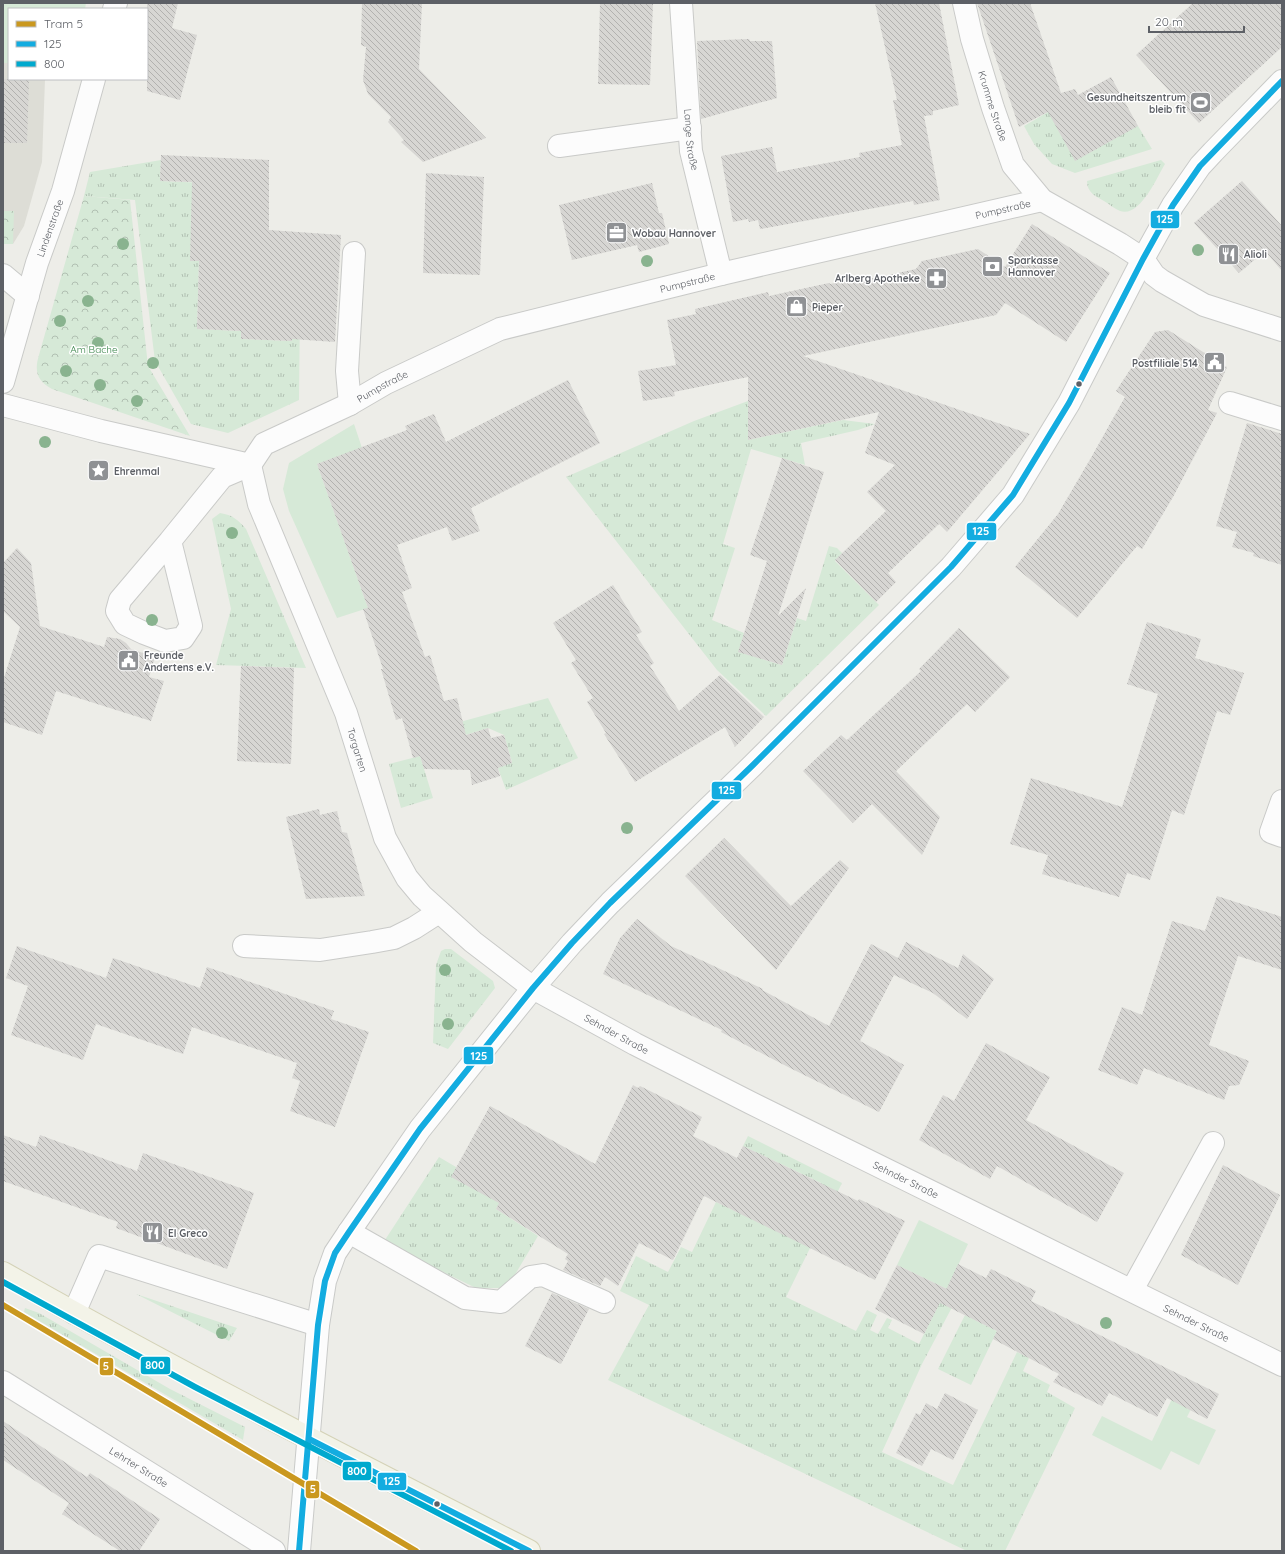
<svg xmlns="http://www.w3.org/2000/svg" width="1285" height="1554" font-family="Quicksand,sans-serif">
  <defs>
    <pattern id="grass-tufts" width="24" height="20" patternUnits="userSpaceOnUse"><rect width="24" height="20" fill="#d6e9d7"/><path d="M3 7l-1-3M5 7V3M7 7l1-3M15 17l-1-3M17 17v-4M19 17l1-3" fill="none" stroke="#b1c0b2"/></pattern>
    <pattern id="park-crowns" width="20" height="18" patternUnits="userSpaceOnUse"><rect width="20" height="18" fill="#d6e9d7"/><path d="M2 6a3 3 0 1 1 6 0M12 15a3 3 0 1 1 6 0" fill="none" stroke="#b1c0b2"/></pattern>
    <pattern id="building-back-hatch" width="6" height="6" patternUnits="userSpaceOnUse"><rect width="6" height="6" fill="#d7d6d3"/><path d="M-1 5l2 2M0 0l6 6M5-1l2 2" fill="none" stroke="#b2b1af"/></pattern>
  </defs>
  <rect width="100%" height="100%" fill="#edede8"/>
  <path fill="#ddddd6" d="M3 63H9V79H45L42 162 24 226 13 244H3Z"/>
  <path fill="url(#grass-tufts)" d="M1048 112 1138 126 1152 149 1075 173 1052 164 1034 144 1024 126Z
    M161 160 160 181 207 183 190 261H199L197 329 241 331V339L292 341 293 308H300L299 400 228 433 191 424 155 361 135 200 84 196 90 172Z
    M1161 160 1165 164C1157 177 1140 218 1120 211 1115 209 1109 204 1104 201 1096 196 1087 193 1087 181Z
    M748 401V440L843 420 875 424 858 430 801 443 805 465 751 449 723 544 735 548 712 620 744 633 739 652 782 665 797 618 806 621 829 546 837 548 842 553 835 561 879 605 766 716 717 670 566 477 694 421Z
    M220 513C233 515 238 520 246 529L306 668 216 665 231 609 212 519Z
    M548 698 578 758 506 790 498 768 512 762 504 735 488 728 452 739 449 725Z
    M420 756 433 798 401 808 389 764Z
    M445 949H451L493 981 495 988 448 1049 433 1043 436 965 441 951Z
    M748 1136 842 1183 786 1297 856 1331 867 1310 877 1315 870 1330 878 1334 887 1318 892 1320 888 1328 919 1344 947 1288 959 1294 922 1364 882 1452 953 1485 1017 1352 1029 1358 1023 1371 1050 1385 1047 1392 1075 1408 1005 1551H967L608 1380 649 1305 620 1291 636 1256 668 1272 681 1247 692 1252 716 1202 794 1239 821 1183 743 1146Z
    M439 1157 456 1167 455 1179 500 1202 496 1209 538 1236 507 1288H476L383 1243Z
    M136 1294 237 1328 229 1341Z
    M25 1308 39 1313 170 1389 245 1427 243 1440 24 1312Z
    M965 1315 997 1331 971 1385 938 1369Z"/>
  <path fill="url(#park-crowns)" d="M84 196 130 200 148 366 190 436 52 389C37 381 34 371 39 355Z
    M3 211H14L13 244H3Z"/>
  <path fill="#d6e9d7" d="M3 3H86L85 9H9V63H3Z
    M354 424 362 448 317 464 368 608 337 618 289 511 283 489 289 463Z
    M919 1220 968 1244 947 1289 897 1265Z
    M1179 1384 1199 1393 1187 1417 1216 1430 1199 1465 1171 1451 1161 1470 1092 1435 1102 1416 1152 1441Z"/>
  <path fill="url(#building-back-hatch)" d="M147 3H178L172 28 197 35 180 100 147 91Z
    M362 3H422L419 69 486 138 423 162 401 142 404 140 388 122 391 117 368 94 363 80 366 47 361 45Z
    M600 3H653L650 85 598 84Z
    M875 3H939L959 105 933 111V115L924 116 940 200 914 205 913 201 760 229 758 220 749 222 748 219 733 222 721 156 772 147 777 172 860 157 859 153 902 145 893 100H897Z
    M977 3H1030L1061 93 1075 89 1078 95 1111 77 1138 126 1075 161 1048 112 1019 127Z
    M1193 3H1282V47L1199 123 1136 55Z
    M749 39 750 41H772L777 98 701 119 697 41Z
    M3 79H29L27 143H3Z
    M161 155 269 160V230L341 235 335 342 292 339V341L241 339V331L197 329 199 261H190L192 182 160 181Z
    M426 173 484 177 480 275 423 273Z
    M1242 181 1282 226V271L1265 251 1239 273 1194 223Z
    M652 183 659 213H662L669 244 639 252 637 245 572 260 559 205Z
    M1032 224 1110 273 1066 342 1005 303 996 315 803 356 1030 434 947 532 939 524 888 573 896 582 876 602 835 560 886 511 867 492 895 465 865 453 879 412 748 440V377L674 392 675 396 643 401 638 371 676 365 667 320 696 314 695 309 768 292 769 296 829 283 830 284 865 277V280L916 269 922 261 978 249 1005 267Z
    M1168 330 1227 367 1208 410 1217 413 1173 497 1142 549 1137 546 1077 618 1015 567 1058 514 1092 456 1125 397 1116 391 1155 332Z
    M568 380 600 443 471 508 480 531 452 541 447 527 397 545 412 588 402 592 425 657 430 655 444 701 457 698 466 735 488 728 491 738 504 735 512 763 498 768 500 776 472 785 470 770 424 769 420 756 413 758 402 718 396 720 381 669H383L363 609 368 608 317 464 407 430 405 426 434 414 446 442Z
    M1247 423 1282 434V565L1253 556 1254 553 1232 547 1237 532 1216 526Z
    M782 458 824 472 778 616 806 588 782 665 738 652 767 561 750 555Z
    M17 548 31 563 40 626 104 647 107 637 120 639 126 643 131 649 155 657 149 677 164 681 151 721 56 691 42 735 3 722V681L20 627 3 611V563Z
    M613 585 642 632 636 635 654 663 650 666 679 711 720 675 764 717 735 747 725 727 635 782 604 734 606 733 587 702 593 698 571 663 576 660 553 623Z
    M1147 622 1201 639 1195 658 1244 673 1230 715 1217 711 1184 815 1172 810 1150 880 1127 873 1119 897 1042 874 1048 855 1010 844 1031 778 1122 807 1158 694 1127 684Z
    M959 628 1010 677 975 712 967 704 896 771 940 817 922 855 872 804 853 823 803 771 841 735 847 740 921 671 919 669Z
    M241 666 294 668 291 764 237 761Z
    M319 809 320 815 337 811 342 832 347 833 365 896 306 899 286 817Z
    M724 838 791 906 840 860 849 868 776 970 685 876Z
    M1217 896 1282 917V970L1238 956 1209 1045 1249 1061 1239 1085 1229 1086 1224 1100 1144 1068 1137 1085 1098 1070 1122 1007 1142 1015 1172 921 1205 931Z
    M637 919 671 946 763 989 762 990 829 1026 871 944 898 958 906 942 958 968 963 954 994 979 967 1019 933 993 894 975 860 1041 904 1065 879 1112 790 1068 721 1032 722 1030 603 974 620 938Z
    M17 946 106 978 113 958 200 988 207 967 334 1011 331 1019 369 1032 335 1127 290 1111 300 1081 292 1078 297 1063 192 1027 183 1054 96 1024 83 1060 11 1035 28 986 6 978Z
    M986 1043 1050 1077 1026 1120 1124 1173 1097 1222 997 1166 990 1179 919 1140 943 1095 954 1101Z
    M633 1085 638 1088 640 1086 702 1117 693 1136 737 1158 743 1146 858 1201 859 1199 905 1221 875 1280 704 1196 673 1260 639 1243 618 1286 605 1277 600 1286 563 1270 568 1261 565 1259 568 1254 496 1209 499 1203 451 1177 490 1106 595 1164Z
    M3 1135 36 1147 40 1135 137 1171 143 1153 254 1193 227 1269 116 1228 118 1222 3 1181Z
    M1223 1165 1280 1195 1238 1285 1181 1255Z
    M958 1264 986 1278 991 1269 1036 1291 1031 1301 1219 1394 1207 1419 1167 1398 1157 1417 1109 1393 1102 1406 1053 1382 1059 1374 993 1339 997 1331 940 1303Z
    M897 1265 947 1289 924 1334 875 1309Z
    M552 1293 589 1309 561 1364 525 1346Z
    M945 1393 978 1410 953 1460 931 1449 922 1466 896 1453 916 1413 920 1415 926 1403 937 1409Z
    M3 1421 87 1477 90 1473 160 1519 139 1551H120L62 1514 69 1503 3 1460Z"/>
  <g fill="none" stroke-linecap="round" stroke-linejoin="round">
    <defs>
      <g id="minor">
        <path id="s1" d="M681 3 691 151 721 274"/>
        <path id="s2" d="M964 3 972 39 993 108 1013 165 1042 200 1120 244 1143 259 1154 275 1162 281 1204 305 1282 330"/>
        <path d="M114 9 116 3"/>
        <path d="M559 146 690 128"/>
        <path d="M3 275 28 296"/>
        <path id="s3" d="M3 382 37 263 63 191 94 79"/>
        <path d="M1230 403 1282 419"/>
        <path d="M350 404 347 371 354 253"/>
        <path d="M3 405 101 431 250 465"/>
        <path id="s4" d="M250 465 259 504 346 713 385 838 407 878 422 896 473 942 533 988 635 1044 751 1103 1282 1365"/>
        <path id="s5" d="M250 465 264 444 350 404 386 383 500 329 721 274 1042 200"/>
        <path d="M170 541 120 600 117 611 125 624 144 633 165 641 183 638 191 626 170 541 222 477 250 465"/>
        <path d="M1282 801 1271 832 1282 836"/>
        <path d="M244 946 320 950 372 942 394 938 414 928 439 912"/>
        <path d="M349 1232 465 1298 501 1302 530 1277 543 1275 604 1302"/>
        <path d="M1132 1290 1213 1143"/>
        <path d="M74 1313 99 1256 318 1325"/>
        <path id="s6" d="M3 1382 274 1551"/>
        <path d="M299 1551 318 1325 325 1281 335 1253 349 1232 420 1129 533 988 572 943 610 903 753 765 951 567 1013 495 1069 403 1143 259 1173 205 1200 166 1213 152 1282 81"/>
      </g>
      <path id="major" d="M3 1273C176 1371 352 1461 529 1551"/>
    </defs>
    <use href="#minor" stroke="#c9cac8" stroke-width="24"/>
    <use href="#major" stroke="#d4d2b7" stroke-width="24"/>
    <use href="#minor" stroke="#fcfcfc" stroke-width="22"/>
    <use href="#major" stroke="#f3f3e8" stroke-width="22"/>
    <defs>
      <path id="bus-1" d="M309 1439 529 1551
        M299 1551 318 1325 325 1281 335 1253 349 1232 420 1129 533 988 572 943 610 903 753 765 951 567 1013 495 1069 403 1143 259 1173 205 1200 166 1282 81"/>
      <path id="bus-2" d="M3 1282 195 1387 511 1551"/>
    </defs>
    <use href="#bus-1" stroke="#fff" stroke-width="9"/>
    <use href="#bus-2" stroke="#fff" stroke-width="9"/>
    <use href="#bus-1" stroke="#13ace0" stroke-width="6"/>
    <use href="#bus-2" stroke="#00a9ce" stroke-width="6"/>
    <defs>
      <path id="tram-1" d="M3 1305 416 1551"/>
    </defs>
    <use href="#tram-1" stroke="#fff" stroke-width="9"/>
    <use href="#tram-1" stroke="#ca981f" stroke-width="6"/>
  </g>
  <g fill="#89b38f">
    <circle cx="123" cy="244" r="6"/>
    <circle cx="1198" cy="250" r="6"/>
    <circle cx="647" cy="261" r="6"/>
    <circle cx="88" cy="301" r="6"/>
    <circle cx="60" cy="321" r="6"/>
    <circle cx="98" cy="343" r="6"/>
    <circle cx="153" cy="363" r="6"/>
    <circle cx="66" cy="371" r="6"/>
    <circle cx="100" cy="385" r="6"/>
    <circle cx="137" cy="401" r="6"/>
    <circle cx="45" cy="442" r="6"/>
    <circle cx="232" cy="533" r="6"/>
    <circle cx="152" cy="620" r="6"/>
    <circle cx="627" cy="828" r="6"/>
    <circle cx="445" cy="970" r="6"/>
    <circle cx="448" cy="1024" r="6"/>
    <circle cx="1106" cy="1323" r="6"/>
    <circle cx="222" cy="1333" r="6"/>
  </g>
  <defs>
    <symbol id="stadium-square" viewBox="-11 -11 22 22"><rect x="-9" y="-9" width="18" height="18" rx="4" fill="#8f9194" stroke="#fff"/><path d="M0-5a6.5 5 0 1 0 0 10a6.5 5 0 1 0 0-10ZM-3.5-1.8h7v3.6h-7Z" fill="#fff"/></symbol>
    <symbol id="office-square" viewBox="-11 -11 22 22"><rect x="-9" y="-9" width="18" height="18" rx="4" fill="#8f9194" stroke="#fff"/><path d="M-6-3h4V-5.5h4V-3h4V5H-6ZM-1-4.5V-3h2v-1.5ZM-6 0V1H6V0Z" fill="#fff"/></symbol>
    <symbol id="restaurant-square" viewBox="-11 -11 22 22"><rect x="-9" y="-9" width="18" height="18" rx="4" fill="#8f9194" stroke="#fff"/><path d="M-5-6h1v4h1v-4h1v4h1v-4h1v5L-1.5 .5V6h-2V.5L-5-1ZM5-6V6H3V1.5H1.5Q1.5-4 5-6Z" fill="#fff"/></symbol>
    <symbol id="bank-square" viewBox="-11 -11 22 22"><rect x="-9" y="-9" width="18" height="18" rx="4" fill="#8f9194" stroke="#fff"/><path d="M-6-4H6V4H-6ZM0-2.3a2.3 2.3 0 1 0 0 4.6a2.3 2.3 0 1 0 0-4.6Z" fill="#fff"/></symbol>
    <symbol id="pharmacy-square" viewBox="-11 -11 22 22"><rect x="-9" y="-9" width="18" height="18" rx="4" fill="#8f9194" stroke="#fff"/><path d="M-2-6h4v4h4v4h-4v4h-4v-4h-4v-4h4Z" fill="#fff"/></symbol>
    <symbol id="shop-square" viewBox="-11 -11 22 22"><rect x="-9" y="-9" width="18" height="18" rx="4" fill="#8f9194" stroke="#fff"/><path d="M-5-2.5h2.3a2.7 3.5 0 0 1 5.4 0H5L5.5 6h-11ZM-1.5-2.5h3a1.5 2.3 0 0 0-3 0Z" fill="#fff"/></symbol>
    <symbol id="civic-square" viewBox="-11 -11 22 22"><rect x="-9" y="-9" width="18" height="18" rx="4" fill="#8f9194" stroke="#fff"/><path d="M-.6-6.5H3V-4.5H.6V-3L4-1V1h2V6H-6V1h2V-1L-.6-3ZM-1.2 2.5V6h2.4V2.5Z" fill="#fff"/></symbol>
    <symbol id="sight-square" viewBox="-11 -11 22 22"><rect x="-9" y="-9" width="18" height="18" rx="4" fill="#8f9194" stroke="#fff"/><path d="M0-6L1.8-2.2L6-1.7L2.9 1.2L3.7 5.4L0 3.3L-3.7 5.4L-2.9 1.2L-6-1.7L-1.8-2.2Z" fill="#fff"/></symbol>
  </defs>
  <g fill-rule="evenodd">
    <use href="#stadium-square" x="1188" y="90" width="25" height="25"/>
    <use href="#office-square" x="604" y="220" width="25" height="25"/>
    <use href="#restaurant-square" x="1216" y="242" width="25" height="25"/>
    <use href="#bank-square" x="980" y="254" width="25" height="25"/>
    <use href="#pharmacy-square" x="924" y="266" width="25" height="25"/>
    <use href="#shop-square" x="784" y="294" width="25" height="25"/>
    <use href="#civic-square" x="1202" y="350" width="25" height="25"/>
    <use href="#sight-square" x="86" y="458" width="25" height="25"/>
    <use href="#civic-square" x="116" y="648" width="25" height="25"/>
    <use href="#restaurant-square" x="140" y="1220" width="25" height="25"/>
  </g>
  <g fill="#5d6066" stroke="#fff" stroke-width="1.5">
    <circle cx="1079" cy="384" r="3.5"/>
    <circle cx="437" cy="1504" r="3.5"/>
  </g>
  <g text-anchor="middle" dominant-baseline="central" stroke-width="3" stroke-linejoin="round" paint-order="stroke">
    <g font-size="10" font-weight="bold" fill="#5d6066" stroke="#fff" text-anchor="start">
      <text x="1186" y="97" text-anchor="end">Gesundheitszentrum<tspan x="1186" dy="12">bleib fit</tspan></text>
      <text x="632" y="233">Wobau Hannover</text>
      <text x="1244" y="254">Alioli</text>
      <text x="1008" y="260">Sparkasse<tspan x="1008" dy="12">Hannover</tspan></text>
      <text x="920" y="278" text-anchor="end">Arlberg Apotheke</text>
      <text x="812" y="307">Pieper</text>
      <text x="1198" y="363" text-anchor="end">Postfiliale 514</text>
      <text x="114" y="471">Ehrenmal</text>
      <text x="144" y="655">Freunde<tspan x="144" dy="12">Andertens e.V.</tspan></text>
      <text x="168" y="1233">El Greco</text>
    </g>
    <g font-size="10" fill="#5d6066" stroke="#fff">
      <text stroke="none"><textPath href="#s2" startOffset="107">Krumme Straße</textPath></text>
      <text stroke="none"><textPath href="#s1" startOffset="137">Lange Straße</textPath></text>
      <text stroke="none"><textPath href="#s5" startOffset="805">Pumpstraße</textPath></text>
      <text stroke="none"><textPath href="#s3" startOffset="161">Lindenstraße</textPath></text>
      <text stroke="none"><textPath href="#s5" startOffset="481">Pumpstraße</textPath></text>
      <text stroke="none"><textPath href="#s5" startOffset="157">Pumpstraße</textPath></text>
      <text stroke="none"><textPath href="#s4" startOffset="305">Torgarten</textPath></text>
      <text stroke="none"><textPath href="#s4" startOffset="706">Sehnder Straße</textPath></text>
      <text stroke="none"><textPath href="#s4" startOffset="1030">Sehnder Straße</textPath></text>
      <text stroke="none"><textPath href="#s4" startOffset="1354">Sehnder Straße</textPath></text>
      <text stroke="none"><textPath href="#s6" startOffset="160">Lehrter Straße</textPath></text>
    </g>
    <g font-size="10" fill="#378347" stroke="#fff">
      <text x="94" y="349">Am Bache</text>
    </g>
  </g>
  <g stroke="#fff" stroke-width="1.5">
    <rect x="1150" y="210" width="30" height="19" rx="4" fill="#13ace0"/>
    <rect x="966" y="522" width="31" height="19" rx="4" fill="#13ace0"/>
    <rect x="711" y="781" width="31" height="19" rx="4" fill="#13ace0"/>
    <rect x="463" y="1046" width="31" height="19" rx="4" fill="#13ace0"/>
    <rect x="140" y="1356" width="31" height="19" rx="4" fill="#00a9ce"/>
    <rect x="99" y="1357" width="15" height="19" rx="4" fill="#ca981f"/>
    <rect x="342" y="1461" width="30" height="20" rx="4" fill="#00a9ce"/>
    <rect x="377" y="1472" width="30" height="19" rx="4" fill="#13ace0"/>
    <rect x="305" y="1480" width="15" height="19" rx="4" fill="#ca981f"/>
  </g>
  <g font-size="11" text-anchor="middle" font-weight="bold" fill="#fff">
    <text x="1165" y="223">125</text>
    <text x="981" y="535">125</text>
    <text x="727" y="794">125</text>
    <text x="479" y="1060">125</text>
    <text x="155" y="1369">800</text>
    <text x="106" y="1370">5</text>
    <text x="357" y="1475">800</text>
    <text x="392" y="1485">125</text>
    <text x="313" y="1493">5</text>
  </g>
  <rect width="1285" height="1554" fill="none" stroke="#5d6066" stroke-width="8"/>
  <rect x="8" y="8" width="140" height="72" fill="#ffffff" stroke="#bebfc2"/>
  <rect x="16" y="21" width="20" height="6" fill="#ca981f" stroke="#bebfc2"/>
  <text x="44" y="28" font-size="12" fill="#5d6066">Tram 5</text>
  <rect x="16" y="41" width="20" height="6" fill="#13ace0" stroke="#bebfc2"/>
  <text x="44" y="48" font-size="12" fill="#5d6066">125</text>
  <rect x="16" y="61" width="20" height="6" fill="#00a9ce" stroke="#bebfc2"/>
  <text x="44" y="68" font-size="12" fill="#5d6066">800</text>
  <path d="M1149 26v6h95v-6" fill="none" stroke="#5d6066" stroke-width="2"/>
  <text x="1155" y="26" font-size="12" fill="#5d6066" stroke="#ffffff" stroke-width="3" paint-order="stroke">20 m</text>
</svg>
